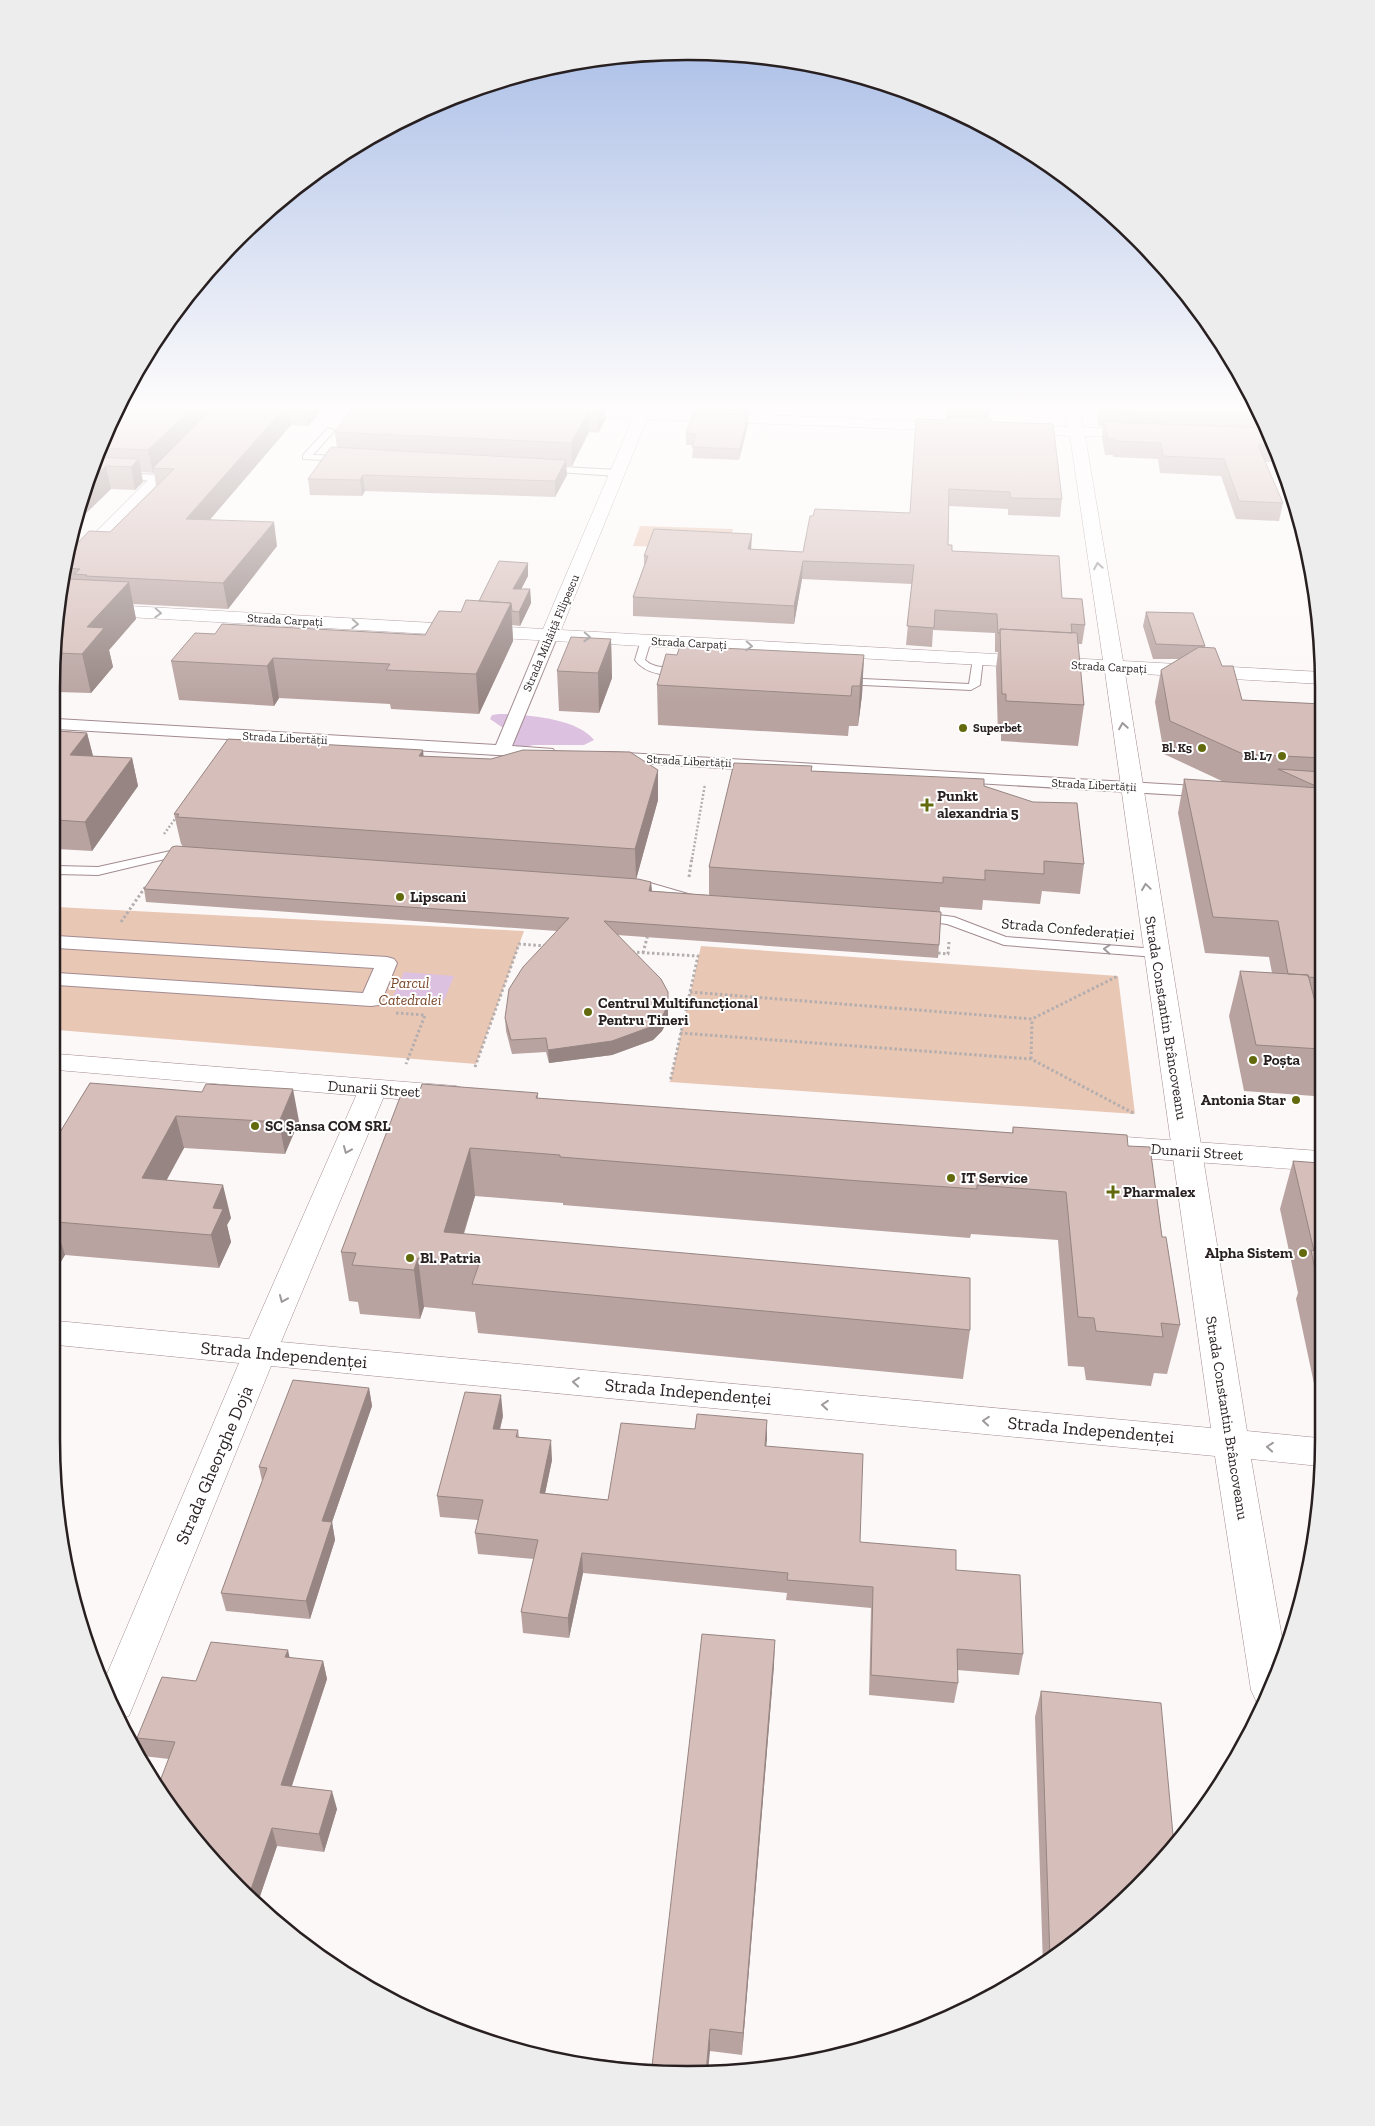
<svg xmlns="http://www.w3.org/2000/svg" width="1375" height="2126" font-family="'Zilla Slab',serif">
  <rect width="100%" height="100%" fill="#fdf8f8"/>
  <path fill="#e9c7b5" d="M640 526 733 529 728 549 633 546Z
    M57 907 524 931 476 1064 57 1030Z
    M701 946 1118 976 1135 1114 670 1082Z"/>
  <path fill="#ddc1e1" d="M499 714C524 714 578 718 594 740L584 745H533L526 747 525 749C511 753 499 759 485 754L508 745 512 734 490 719 492 715Z
    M404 972 454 976 442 1005 391 1001Z"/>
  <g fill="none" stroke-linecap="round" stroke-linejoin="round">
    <defs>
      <path id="service" d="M328 428 335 430 313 455 343 456 346 457V461L303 459V455Z
        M546 466 617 470 621 473 617 476 543 471 542 469Z
        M92 472 159 475 163 478 159 481 91 478Z
        M646 637 651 640 645 660C657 671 671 665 686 669L687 671 686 673C669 677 646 675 635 660L641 640Z
        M978 656 983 659 980 685 971 690 842 684 837 681 842 678 969 684 973 659Z
        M175 850H185L191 854 185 858 165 859 98 875 57 874V866L98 867Z
        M632 881 650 883 695 896 697 899 690 903 649 891 627 888 625 885 627 882Z
        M922 913 954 917 1006 937 1156 949 1163 953 1156 957 1004 945 947 924 917 920 915 917Z"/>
      <path id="pedestrian" d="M550 630 555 632 558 635 512 746 553 749 556 753 553 757 547 758 57 729V719L496 745 542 635 545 632Z
        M609 752 1213 787 1219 788 1222 792 1219 796 1213 797 603 761 600 757 603 753Z
        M57 936 387 957 394 959 397 963 382 1000 379 1005 371 1006 57 985V973L363 993 374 968 57 948Z"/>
      <path id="minor" d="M224 404H239L71 578 64 579 68 560Z
        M639 404H653L651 410 952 423 957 424 959 427 957 430 952 431 647 419 561 630 1103 660 1070 436 1017 433 1012 432 1010 429 1012 426 1017 425 1068 427 1065 404H1079L1083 427 1139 430 1144 431 1146 434 1144 437 1139 438 1085 436 1123 661 1322 672V684L1125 673 1247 1431 1319 1438V1466L1251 1459 1284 1649 1275 1682 1264 1705 1257 1703 1251 1690 1215 1456 271 1366 129 1716 122 1718 104 1681 239 1363 57 1345V1321L249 1339 359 1089 363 1083 373 1080 383 1083 387 1089 281 1342 1211 1428 1105 672 57 613V602L543 629 633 418 568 415 563 414 561 411 563 408 568 407 636 409Z"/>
      <path id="primary" d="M57 1054 456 1086 466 1089 470 1095 466 1101 456 1104 57 1070Z
        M1112 1136 1320 1151V1171L1112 1156 1102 1153 1097 1146 1102 1139Z"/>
    </defs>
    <use href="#service" stroke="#a28b90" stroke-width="2"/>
    <use href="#pedestrian" stroke="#a28b90" stroke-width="2"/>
    <use href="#minor" stroke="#a28b90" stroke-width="1"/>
    <use href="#primary" stroke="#a28b90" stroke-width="1"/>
    <path stroke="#b4aeae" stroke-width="2.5" stroke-dasharray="2 2" stroke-linecap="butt" d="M164 834 178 815
      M692 859 705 784"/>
    <path stroke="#b4aeae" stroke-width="3" stroke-dasharray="2.5 2.5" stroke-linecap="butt" d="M689 877 692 857
      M121 922 146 886
      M632 952 698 956 670 1082
      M643 953 648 934
      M938 953 948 954 949 942
      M690 992 1032 1019 1118 976
      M396 1013 425 1015 406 1064
      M680 1033 1031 1059 1135 1114
      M1031 1059 1032 1019
      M475 1067 519 944 546 946"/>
    <use href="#service" fill="#fff" fill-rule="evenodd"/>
    <use href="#pedestrian" fill="#fff" fill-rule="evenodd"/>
    <use href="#minor" fill="#fff" fill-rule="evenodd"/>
    <use href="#primary" fill="#fff" fill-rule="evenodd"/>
  </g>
  <path fill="#b8a3a0" d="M120 404H328L308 426 291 425 210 519 277 546 228 609 133 604 136 619 109 650 113 667 91 693 57 692V604L72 549 110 532 156 486 154 472 153 473 141 472 143 482 135 490 111 489 80 519 100 444Z
    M355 404H613L612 407H605L606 419 598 433 589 432 572 466H566L567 475 555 497 365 491 362 496 310 495 308 479 337 448 335 432Z
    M698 404H752L750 412 698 410Z
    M945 404H988L989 410 988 418 1062 499 1060 517 1008 515V509L949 506 948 545 952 551 1062 598 1085 625 1082 644H1078L1084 705 1078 746 1001 741V734H998L996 668 998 652H995V633L933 630 932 647 906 645 912 584 802 579 794 624 633 616V597L644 565V556L752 549 803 552 910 513 946 420Z
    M1099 404H1257L1279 462H1265L1283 503 1279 521 1236 519 1221 476 1160 473 1158 459 1113 457V455H1105L1102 438 1103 426H1099L1097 419Z
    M748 425 739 460 692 458 693 445H686V433Z
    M528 576 521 589H530L531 603 520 626 512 625 513 641 479 714 391 709 390 704 279 698 274 706 179 700 171 661 215 634 425 635 479 601Z
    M1146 612 1205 646 1204 648 1222 666 1242 700 1322 704 1321 1015H1318L1321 1024 1320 1074 1314 1096 1244 1091 1229 1016 1240 971 1272 973 1269 957 1205 953 1178 813 1184 779 1224 782 1164 754 1155 702 1161 670 1179 659H1153L1143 626Z
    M611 639 612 678 599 713 559 711 557 671Z
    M677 655H864L862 695 858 726H849L848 736 658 725 657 685Z
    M57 731 87 733 93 756 132 758 138 786 92 851 57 849Z
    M424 756 658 800 636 879 651 882 652 891 709 895V867L811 771 984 786 1084 864 1080 894 1042 891 1040 904 983 900 982 910 940 907 939 945 938 958 617 935 668 1019 662 1031 653 1040 612 1055 549 1063 546 1052 512 1054 506 1031 505 1018 557 931 146 902 144 889 183 847 182 845 181 844 174 814Z
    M90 1083 299 1121 285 1154 184 1148 166 1180 231 1218 227 1225 231 1242 219 1268 65 1255 57 1268V1137Z
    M419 1093H538V1098L837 1120 1012 1133 1013 1127 1128 1146 1162 1237 1180 1325 1167 1374 1154 1373 1151 1386 1086 1380 1084 1367 1068 1366 1058 1240 971 1234 970 1238 856 1229 563 1205V1203L475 1196 464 1234 970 1330 963 1379 478 1333 475 1312 424 1307 420 1319 360 1314 358 1302 349 1301 341 1252Z
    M1293 1161 1320 1163 1319 1395 1316 1393 1296 1299 1298 1293 1280 1209Z
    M369 1388 372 1406 332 1522 335 1540 310 1619 226 1611 221 1593 262 1481 259 1467Z
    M503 1416 500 1429 518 1430 519 1437 552 1460 545 1493 608 1500 766 1446 860 1542 956 1570 1023 1654 1019 1675 957 1670 958 1683 954 1703 869 1695 871 1608 786 1600 787 1593 583 1573 569 1638 523 1633 521 1612 534 1559 478 1554 475 1533 478 1520 440 1517 437 1496Z
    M290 1658 323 1661 327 1679 292 1786 337 1809 324 1852 277 1846 257 1905 237 1888 159 1792 169 1759 143 1756 137 1738 196 1681Z
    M774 1665 742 2055 710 2051 652 2066Z
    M1041 1691 1166 1858 1043 1966 1035 1717Z"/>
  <path fill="#968582" d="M196 404H221L153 468 154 472 153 473 148 450Z
    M288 404 291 425 190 543 186 519Z
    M306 404H328L308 426Z
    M601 404H605L606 419 598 433V410Z
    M589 410V432L572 466 571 443Z
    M748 414V425L739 460 740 449Z
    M139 459 143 482 135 490 131 467Z
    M566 460 567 475 555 497V481Z
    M106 466 111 489 80 519 90 481Z
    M363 475 365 491 362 496 360 480Z
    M274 522 277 546 228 609 223 583Z
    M752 534 751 552 748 549Z
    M803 561 802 579 794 624V606Z
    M528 563V576L514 603 513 589Z
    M129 582 136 619 109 650 113 667 91 693 82 654 87 627Z
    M530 589 531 603 520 626 519 612Z
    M511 603 513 641 479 714 476 674Z
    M611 639 612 678 599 713 598 673Z
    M864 655 862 695 858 726 860 686Z
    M273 658 279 698 274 706 267 666Z
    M87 733 94 760 70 755Z
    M423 750 426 779 419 756Z
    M132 758 138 786 92 851 85 822Z
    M658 770V800L636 880 635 849Z
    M651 882 652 895 649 891Z
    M668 1005V1019L662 1031 653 1040 612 1055 549 1063 548 1050Z
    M293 1089 299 1121 285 1154 279 1122Z
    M176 1116 184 1148 150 1211 142 1178Z
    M470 1148 475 1196 455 1261 444 1232Z
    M223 1185 231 1218 227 1225 231 1242 219 1268 211 1235 213 1208Z
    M57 1229 65 1255 57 1268Z
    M418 1258 424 1307 420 1319 414 1270Z
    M369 1388 372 1406 332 1522 335 1540 310 1619 306 1601 322 1521Z
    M57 1394 60 1404 57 1410Z
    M501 1395 503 1416 495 1449 493 1429Z
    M767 1420V1440L764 1466 765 1446Z
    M551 1440 552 1460 541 1513 540 1493Z
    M57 1454 61 1466 57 1475Z
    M582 1553 583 1573 569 1638 568 1618Z
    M775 1640 774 1665 742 2055 743 2033Z
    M288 1650 292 1668 285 1657Z
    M323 1661 327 1679 286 1803 281 1785Z
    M332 1791 337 1809 324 1852 319 1834Z
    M272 1828 277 1846 257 1905 248 1898Z
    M710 2029V2051L708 2072H706Z"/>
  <path fill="#d6beba" stroke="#968582" d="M120 404H196L148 450 99 448 100 444Z
    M217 404H288L186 519 274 522 223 583 86 576 87 575 74 574 80 569 66 568 72 549 89 531 110 532 174 469 153 468Z
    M355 404H601L598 410H589L571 443 335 432Z
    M946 404H988L989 410 947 408Z
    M1100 404H1257L1262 416 1101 410Z
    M694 412 748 414 740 449 692 447 696 434 686 433Z
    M948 417 990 418 991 422 1053 424 1062 499 1010 498V492L949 489 948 545H952V551L1059 556 1062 598 1082 599 1085 625 1071 624 1072 633 1000 629V633H998L997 614 935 610 934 628 907 626 914 565 803 561 794 606 633 597 648 556H644L654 529 752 534 748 549 803 552 810 516H813L815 509 910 513 916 419 948 420Z
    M1104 422 1267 428 1273 445H1258L1283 503 1239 501 1224 459 1163 456 1161 443 1115 441V439L1108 438Z
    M331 447 566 460 555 481 363 475 360 480 308 479Z
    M96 457 139 459 131 467 106 466 90 481Z
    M499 561 528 563 513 589H530L519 612 512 611 511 603 479 601Z
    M69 579 129 582 87 627 104 628 82 654 57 653V604L61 587Z
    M466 600 511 603 476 674 386 670 390 664 273 658 267 666 171 661 195 633 215 634 222 624 425 635 439 611 461 612Z
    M1146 612 1193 613 1205 646 1156 644Z
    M1000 629 1077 633 1084 705 1006 701V694H1002Z
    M571 637 611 639 598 673 557 671Z
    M680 646 864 655 860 686H852L851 696 657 685 666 654 677 655Z
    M1199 647 1215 648 1222 666H1233L1242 700 1322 704V758L1243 754 1170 721 1161 670Z
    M57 731 87 733 70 755 132 758 85 822 57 820Z
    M228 739 423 750 419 756 491 759 523 750 630 752 658 770 635 849 177 817 179 814H174Z
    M734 763 812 766 811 771 984 779V786L1033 802 1077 803 1084 864 1044 861V874L985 870V880L943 877V883L709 867Z
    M1278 769 1322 772 1321 978 1308 977V975L1288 974 1278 921 1213 917 1184 779 1320 788Z
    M176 846 638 879 651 882 649 891 941 912 939 945 604 921 661 979 668 992V1005L662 1017 653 1026 612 1041 548 1050 546 1038 511 1040 505 1018 509 989 523 967 569 918 144 889 172 847Z
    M1240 971 1308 975 1321 1024V1049L1256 1045Z
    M90 1083 202 1092 206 1084 293 1089 279 1122 176 1116 142 1178 223 1185 213 1208 223 1209 211 1235 57 1222V1137Z
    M422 1084 538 1093 536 1098 837 1120 1013 1133V1127L1127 1135 1128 1146 1150 1147 1162 1237H1166L1180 1325 1161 1323 1163 1337 1096 1331 1094 1318 1078 1317 1066 1192 977 1185V1189L860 1181 560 1157V1155L470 1148 444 1232 970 1278V1330L472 1284 479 1264 418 1258 414 1270 352 1265 356 1253 341 1252 402 1092 419 1093Z
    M1293 1161 1320 1163 1319 1288 1311 1250 1314 1251Z
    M293 1380 369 1388 322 1521 332 1522 306 1601 221 1593 267 1468 259 1467Z
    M465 1392 501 1395 493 1429 518 1430 516 1437 551 1440 540 1493 608 1500 621 1423 695 1429 697 1414 767 1420 765 1446 863 1454 860 1542 956 1550V1570L1020 1575 1023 1654 957 1649 958 1683 871 1675 873 1587 787 1580 788 1573 582 1553 568 1618 521 1612 538 1540 475 1533 483 1500 437 1496Z
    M702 1634 775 1640 743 2033 710 2029 706 2072 687 2075 579 2064 580 2057 652 2066Z
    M211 1642 288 1650 285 1657 323 1661 281 1785 332 1791 319 1834 272 1828 248 1898 237 1888 169 1805 170 1803H168L159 1792 157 1789 175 1742 137 1738 162 1677 196 1681Z
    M1041 1691 1161 1703 1174 1846 1166 1858 1050 1959Z"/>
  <defs><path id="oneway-chevron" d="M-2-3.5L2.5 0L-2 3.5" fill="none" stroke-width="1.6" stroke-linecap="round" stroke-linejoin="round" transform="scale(1.25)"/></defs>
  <g stroke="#9e9a9b">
    <use href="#oneway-chevron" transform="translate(1098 566) rotate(-99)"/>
    <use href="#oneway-chevron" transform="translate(158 613) rotate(3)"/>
    <use href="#oneway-chevron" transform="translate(355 624) rotate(3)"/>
    <use href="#oneway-chevron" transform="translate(587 637) rotate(3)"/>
    <use href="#oneway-chevron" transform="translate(749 646) rotate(3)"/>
    <use href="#oneway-chevron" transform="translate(1123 726) rotate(-99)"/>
    <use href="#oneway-chevron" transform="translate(1146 887) rotate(-98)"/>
    <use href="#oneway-chevron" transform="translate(1107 949) rotate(-176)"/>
    <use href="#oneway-chevron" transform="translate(347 1150) rotate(113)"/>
    <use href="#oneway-chevron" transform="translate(283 1299) rotate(113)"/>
    <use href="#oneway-chevron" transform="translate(576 1382) rotate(-175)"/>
    <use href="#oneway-chevron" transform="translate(825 1405) rotate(-175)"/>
    <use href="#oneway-chevron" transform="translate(986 1421) rotate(-175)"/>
    <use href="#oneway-chevron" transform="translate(1270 1447) rotate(-175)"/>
  </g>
  <linearGradient id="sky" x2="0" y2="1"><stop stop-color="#a3b9e5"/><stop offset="0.58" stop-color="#fefcfc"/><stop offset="1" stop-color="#fefcfc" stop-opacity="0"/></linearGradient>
  <rect width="1375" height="702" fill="url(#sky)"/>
  <g fill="#626a0d" stroke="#fff" stroke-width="2">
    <circle cx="963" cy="728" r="5"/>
    <circle cx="1202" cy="748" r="5"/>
    <circle cx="1282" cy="756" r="5"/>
    <path d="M924.5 797.5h5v5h5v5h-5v5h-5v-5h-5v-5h5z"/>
    <circle cx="400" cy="897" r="5"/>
    <circle cx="588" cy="1012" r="5"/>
    <circle cx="1253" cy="1060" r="5"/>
    <circle cx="1296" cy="1100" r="5"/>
    <circle cx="255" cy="1126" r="5"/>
    <circle cx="951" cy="1178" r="5"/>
    <path d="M1110.5 1184.5h5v5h5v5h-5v5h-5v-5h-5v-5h5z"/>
    <circle cx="1303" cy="1253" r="5"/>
    <circle cx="410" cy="1258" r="5"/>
  </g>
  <g text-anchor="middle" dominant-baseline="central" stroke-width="4" stroke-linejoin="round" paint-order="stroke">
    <g font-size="12" fill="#281f20" stroke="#fff">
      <text transform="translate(285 620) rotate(3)">Strada Carpați</text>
      <text transform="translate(551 633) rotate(-67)">Strada Mihăiță Filipescu</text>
      <text transform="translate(689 643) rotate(3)">Strada Carpați</text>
      <text transform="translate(1109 667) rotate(3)">Strada Carpați</text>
      <text transform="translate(285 738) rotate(3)">Strada Libertății</text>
      <text transform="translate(689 761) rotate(3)">Strada Libertății</text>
      <text transform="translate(1094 785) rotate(3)">Strada Libertății</text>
    </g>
    <g font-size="12" font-weight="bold" fill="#281f20" stroke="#fff" text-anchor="end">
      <text x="973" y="728" text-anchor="start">Superbet</text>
      <text x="1192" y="748">Bl. K5</text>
      <text x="1272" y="756">Bl. L7</text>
    </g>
    <g font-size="15" font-weight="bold" fill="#281f20" stroke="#fff" text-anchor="start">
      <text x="937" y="796">Punkt<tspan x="937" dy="17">alexandria 5</tspan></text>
      <text x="410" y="897">Lipscani</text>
      <text x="598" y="1003">Centrul Multifuncțional<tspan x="598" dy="17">Pentru Tineri</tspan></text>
      <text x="1263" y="1060">Poșta</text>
      <text x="1286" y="1100" text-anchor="end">Antonia Star</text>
      <text x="265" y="1126">SC Șansa COM SRL</text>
      <text x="961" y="1178">IT Service</text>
      <text x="1123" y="1192">Pharmalex</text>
      <text x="1293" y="1253" text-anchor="end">Alpha Sistem</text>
      <text x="420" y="1258">Bl. Patria</text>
    </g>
    <g font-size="15" fill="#281f20" stroke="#fff">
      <text transform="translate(1068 929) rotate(5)">Strada Confederației</text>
      <text transform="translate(1166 1018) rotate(81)">Strada Constantin Brâncoveanu</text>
      <text transform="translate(374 1089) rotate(4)">Dunarii Street</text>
      <text transform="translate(1197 1152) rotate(4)">Dunarii Street</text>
      <text transform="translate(1227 1418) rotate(81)">Strada Constantin Brâncoveanu</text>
    </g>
    <g font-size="15" font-style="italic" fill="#7b4729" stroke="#fff">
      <text x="410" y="983">Parcul<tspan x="410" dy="17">Catedralei</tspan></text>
    </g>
    <g font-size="18" fill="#281f20" stroke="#fff">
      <text transform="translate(284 1355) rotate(5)">Strada Independenței</text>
      <text transform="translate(688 1392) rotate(5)">Strada Independenței</text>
      <text transform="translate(1091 1430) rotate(5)">Strada Independenței</text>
      <text transform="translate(214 1465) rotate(-67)">Strada Gheorghe Doja</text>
    </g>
  </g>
  <path d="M0 0H1375V2126H0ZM687 60H688A627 627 0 0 1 1315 687V1439A627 627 0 0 1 688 2066H687A627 627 0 0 1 60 1439V687A627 627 0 0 1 687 60Z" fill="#eeeded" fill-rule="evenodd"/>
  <path fill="none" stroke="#281f20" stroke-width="2.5" d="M687 60H688A627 627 0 0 1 1315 687V1439A627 627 0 0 1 688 2066H687A627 627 0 0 1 60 1439V687A627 627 0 0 1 687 60Z"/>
</svg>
